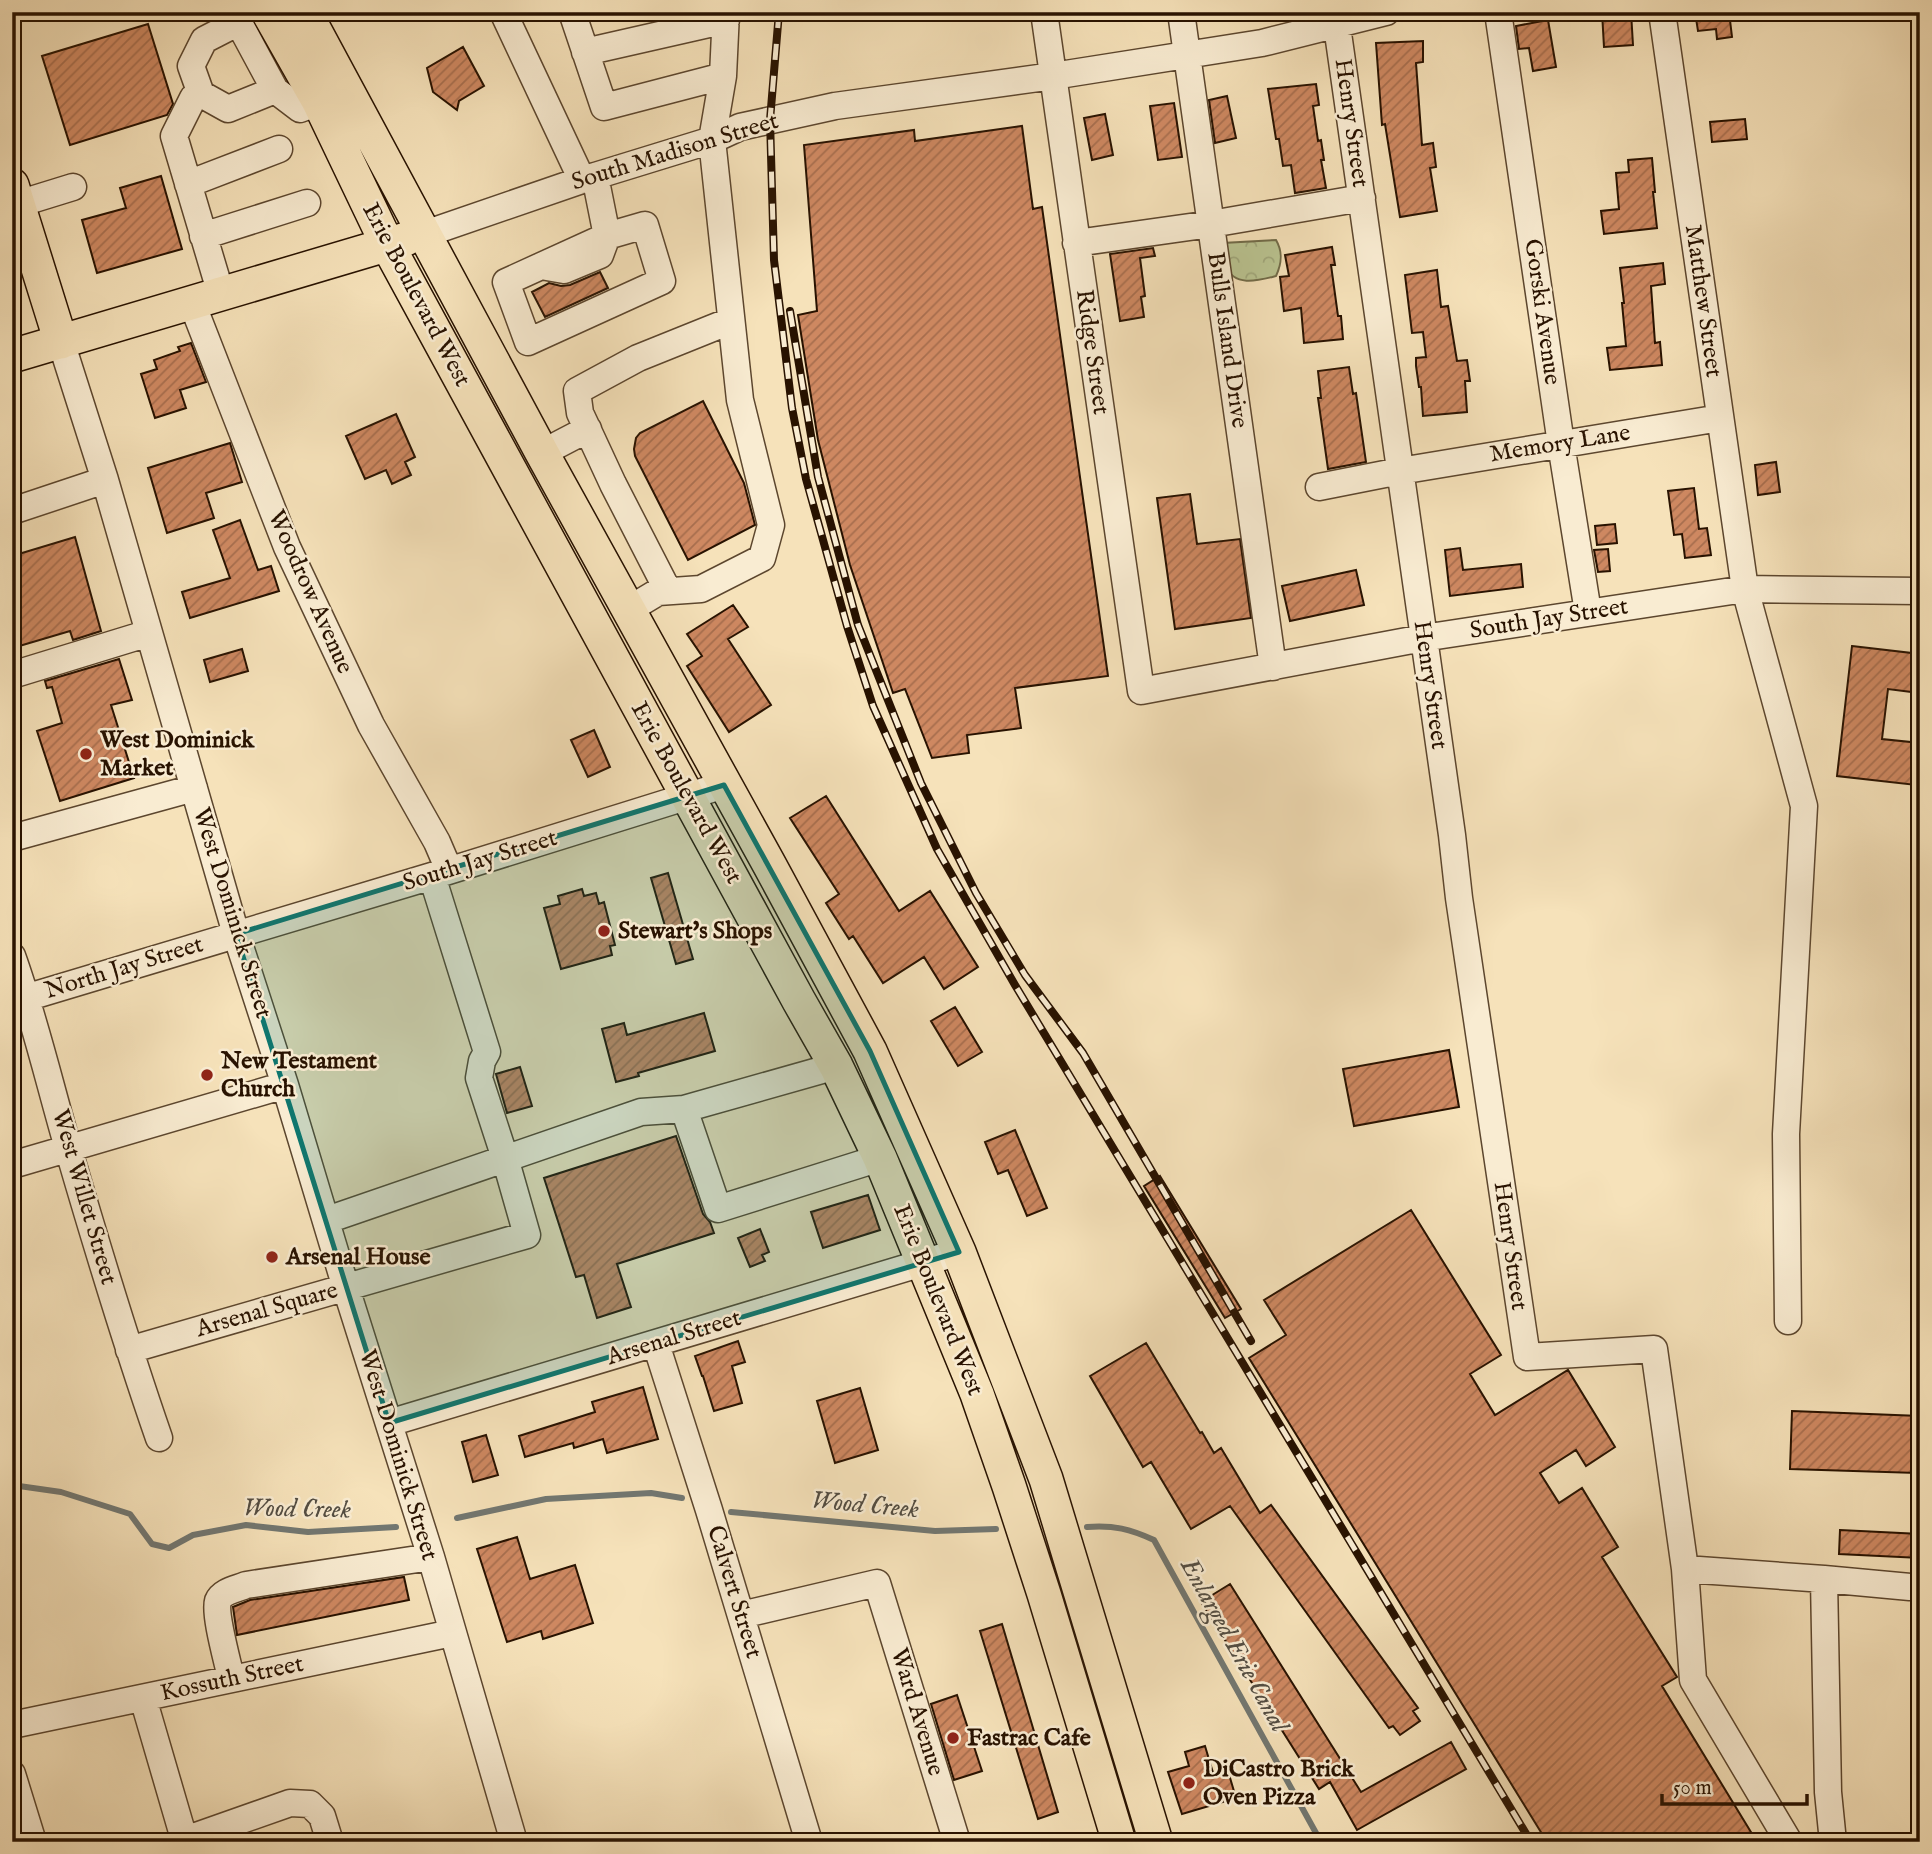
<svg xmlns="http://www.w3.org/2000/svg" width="1932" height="1854" font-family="'IM FELL English',serif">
  <defs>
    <pattern id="forest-crowns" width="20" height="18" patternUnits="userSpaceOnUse" patternTransform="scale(1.75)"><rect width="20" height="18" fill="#bac491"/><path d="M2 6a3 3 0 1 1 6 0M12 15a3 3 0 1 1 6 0" fill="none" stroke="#a0a77b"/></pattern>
    <pattern id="building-hatch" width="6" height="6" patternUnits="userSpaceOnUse" patternTransform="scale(1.75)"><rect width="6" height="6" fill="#ce8861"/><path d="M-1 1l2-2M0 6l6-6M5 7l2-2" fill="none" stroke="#a76e4e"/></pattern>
  </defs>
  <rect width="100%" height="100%" fill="#f6e2ba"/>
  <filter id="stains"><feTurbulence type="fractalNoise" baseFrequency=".00286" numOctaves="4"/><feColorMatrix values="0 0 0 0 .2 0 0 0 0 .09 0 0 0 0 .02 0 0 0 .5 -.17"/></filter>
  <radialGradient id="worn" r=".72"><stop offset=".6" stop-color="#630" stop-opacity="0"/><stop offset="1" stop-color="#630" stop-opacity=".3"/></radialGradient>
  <path fill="url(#forest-crowns)" stroke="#716b48" stroke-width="2" d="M1276 240C1283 252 1282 263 1276 276 1260 280 1234 288 1226 266 1224 259 1224 250 1223 243Z"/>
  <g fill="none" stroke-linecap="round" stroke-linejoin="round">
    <path stroke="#727771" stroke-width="6" d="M12 1485 61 1492 130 1514 152 1544 169 1548 193 1535 246 1525 308 1532 396 1527
      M731 1512 935 1531 996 1529
      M457 1518 546 1499 651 1493 682 1498
      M1087 1527C1114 1525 1130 1529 1154 1540L1321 1842"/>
  </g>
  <path fill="url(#building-hatch)" stroke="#281200" stroke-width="2" d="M1602 12H1631L1633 45 1604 47Z
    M1695 12H1729L1732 37 1717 39 1716 29 1698 31Z
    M1548 20 1556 67 1533 71 1529 48 1519 49 1516 26Z
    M148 24 173 104 167 115 70 145 42 56Z
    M1423 41V62L1416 63 1422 145 1433 143 1436 167 1430 168 1437 211 1400 217 1385 124 1382 125 1376 43Z
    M463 47 484 86 459 101 457 110 433 92 427 68Z
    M1316 84 1319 105 1313 106 1318 141 1321 140 1324 160H1321L1326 188 1295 193 1291 165 1283 166 1279 139H1276L1268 89Z
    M1227 96 1236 138 1215 143 1209 100Z
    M1174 103 1182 157 1158 160 1150 106Z
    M1105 114 1113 155 1092 160 1084 118Z
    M1745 119 1747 139 1712 142 1710 122Z
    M1022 126 1033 209 1042 207 1108 676 1015 688 1021 728 967 735 969 753 932 758 905 689 893 693 850 565 818 440 798 315 817 311 804 145 914 130 915 141Z
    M1652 158 1655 192H1653L1657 228 1604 234 1601 211 1619 209 1616 173 1629 172 1628 160Z
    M161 176 182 249 97 273 82 220 126 208 120 188Z
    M1332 247 1335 265H1331L1338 316H1341L1343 339 1304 343 1301 308 1284 311 1280 277 1289 276 1285 255Z
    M1153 248 1155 256 1140 258 1145 296 1141 297 1144 317 1120 321 1110 254Z
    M1663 263 1665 284 1651 286 1655 343 1660 342 1662 365 1610 370 1607 348 1626 346 1622 303H1624L1620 268Z
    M1437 270 1441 307 1448 306 1457 361 1467 360 1470 381H1465L1467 412 1423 416 1421 387H1419L1416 366V358L1426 357 1423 332 1412 333 1405 275Z
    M600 272 608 288 545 317 532 292 549 283 561 286 570 285Z
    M191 343 206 382 180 390 186 408 155 418 141 374 157 369 154 360 180 351 178 347Z
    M1349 367 1353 394 1356 393 1366 462 1328 469 1318 398H1321L1318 371Z
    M703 401 744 483 755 525 688 560 635 456 634 449 636 438 640 433Z
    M396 414 415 457 405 462 411 475 392 484 386 470 365 479 346 436Z
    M230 443 242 482 206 493 214 518 167 533 148 468Z
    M1776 462 1780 492 1758 495 1755 465Z
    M1694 488 1699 529 1707 528 1711 555 1685 558 1682 534 1674 535 1668 491Z
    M1190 494 1197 544 1240 539 1251 618 1175 629 1157 498Z
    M240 520 258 570 271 566 279 591 190 618 182 592 230 578 213 530Z
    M1615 524 1617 543 1597 545 1595 526Z
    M75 537 101 631 73 640 70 631 16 647 12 635V556Z
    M1460 548 1463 570 1521 564 1523 587 1450 596 1445 550Z
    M1608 549 1610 571 1598 572 1594 550Z
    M1356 570 1364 605 1290 621 1282 586Z
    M733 605 748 627 728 639 771 705 729 732 687 666 702 656 687 634Z
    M1852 646 1920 654V693L1888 689 1882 739 1920 743 1916 785 1837 776Z
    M242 649 248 671 210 682 204 660Z
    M119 659 132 700 111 705 134 778 60 801 37 731 62 723 52 687 47 688 45 681Z
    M594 730 610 767 588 777 571 740Z
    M826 796 899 911 930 891 978 967 944 989 924 957 883 983 853 936 849 939 826 903 839 894 790 818Z
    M668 873 693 959 676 964 651 878Z
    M582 889 584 896 596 893 599 904 604 902 615 945 610 946 612 955 561 969 544 908 560 904 558 896Z
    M955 1007 982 1052 958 1066 931 1021Z
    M704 1013 715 1051 638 1073 639 1076 616 1082 602 1029 624 1023 627 1035Z
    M1449 1050 1459 1107 1354 1126 1343 1069Z
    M520 1067 532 1106 507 1113 496 1074Z
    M1015 1130 1047 1208 1027 1216 1008 1170 998 1174 985 1142Z
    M676 1136 703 1214 710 1222 714 1233 617 1264 631 1307 597 1318 584 1275 576 1277 544 1178Z
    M1160 1176 1241 1309 1225 1318 1144 1186Z
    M868 1195 880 1230 823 1248 811 1212Z
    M1411 1210 1501 1355 1470 1374 1495 1415 1568 1370 1615 1447 1586 1466 1576 1450 1540 1473 1559 1503 1582 1488 1618 1547 1602 1557 1677 1677 1662 1686 1757 1842H1547L1249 1358 1286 1335 1264 1300Z
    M760 1229 769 1252 762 1255 765 1261 750 1267 738 1238Z
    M738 1341 745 1362 732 1366 742 1403 714 1411 703 1376H702L695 1356Z
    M1146 1343 1200 1433 1202 1432 1214 1453 1221 1448 1260 1513 1271 1505 1418 1708 1413 1711 1420 1721 1400 1735 1393 1726 1389 1728 1230 1506 1191 1529 1151 1462 1143 1467 1090 1376Z
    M643 1387 658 1439 607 1453 603 1439 574 1448 573 1443 525 1457 519 1436 595 1412 592 1402Z
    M860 1388 878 1450 835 1463 817 1401Z
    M1792 1411 1920 1416 1917 1473 1790 1469Z
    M486 1435 498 1475 473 1482 462 1442Z
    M1840 1530 1920 1534V1558L1839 1554Z
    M517 1537 530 1579 575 1565 593 1623 543 1639 541 1631 507 1642 477 1549Z
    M404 1577 409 1600 237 1635 233 1607 250 1600Z
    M1230 1584 1361 1792 1451 1742 1466 1769 1357 1830 1330 1782 1319 1789 1201 1602Z
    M1002 1624 1058 1812 1038 1819 980 1631Z
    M957 1695 982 1771 954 1780 931 1704Z
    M1205 1746 1214 1776 1228 1771 1236 1798 1182 1814 1168 1772 1189 1766 1185 1752Z"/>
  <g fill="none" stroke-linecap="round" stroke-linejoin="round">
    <defs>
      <path id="minor" d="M233 12 275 90 300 109 319 102
        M503 12 582 180
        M572 12 604 107 723 76
        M1044 12 1141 691 1423 638 1745 589 1920 591
        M1181 12C1211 231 1244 449 1273 667
        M1335 12 1452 835 1459 898 1527 1357 1654 1349 1685 1569 1824 1579 1828 1792 1833 1842
        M1498 12 1561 444 1588 612
        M1662 12 1745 589 1804 806 1786 1134 1788 1321
        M239 22 204 40 191 66 201 94 228 109 275 90
        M585 52 726 20
        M201 94 193 98 174 136 221 294
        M188 184 279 149
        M18 204 73 187
        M425 234 582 180 712 140 740 127 835 106 1053 76 1262 43 1386 12
        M203 236 307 203
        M1076 243 1211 224 1362 198
        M541 266 564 270 600 255 607 236 645 225 662 281 528 342 506 282 607 236 595 176
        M192 303 287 547 371 725 437 842 449 870
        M61 342 105 480 236 934 285 1085 346 1288 431 1557 514 1842
        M542 453 588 429
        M1319 487 1400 471 1720 418
        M12 511 105 480
        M668 591 613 484 580 413 577 391 638 358 730 321
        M628 610 658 592 701 589 762 558 771 525 740 400 712 140 723 76 726 12
        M12 675 149 633
        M12 838 194 788
        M12 956C35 1020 50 1086 69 1151 97 1247 126 1343 159 1438
        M12 1002 432 876 724 785
        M684 1109 836 1066
        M12 1165 285 1085
        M327 1220 641 1112 684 1109 718 1209 880 1158
        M656 1344 709 1510 809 1842
        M129 1350 527 1235 505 1158 479 1078 482 1061 487 1052 432 876
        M389 1423 959 1252
        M1685 1569 1693 1680 1789 1842
        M1824 1579 1910 1587
        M741 1615 877 1583 957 1842
        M231 1678C228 1663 214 1614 218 1601 222 1591 237 1589 246 1585L431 1557
        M143 1698 185 1842
        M12 1725 452 1633
        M12 1774 33 1842
        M185 1840 290 1803 310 1804 322 1816 330 1842"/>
      <path id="major" d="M268 12 319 102 387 244 799 1001 836 1066 880 1158 977 1394 1009 1486 1044 1594 1119 1842
        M305 12 542 453 769 864 870 1051 959 1252 1046 1479 1156 1842
        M12 185 61 342
        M12 356 406 239"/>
    </defs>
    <use href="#minor" stroke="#5c462e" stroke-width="29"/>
    <use href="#major" stroke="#281200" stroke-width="36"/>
    <use href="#minor" stroke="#f9ecd2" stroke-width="26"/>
    <use href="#major" stroke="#f6e2ba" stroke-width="33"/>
    <defs>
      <path id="rail" d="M779 12 770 120 774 260 792 408 806 479 847 626 873 706 937 849 1015 985 1531 1842
        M790 311 818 477 858 625 921 783 976 893 1025 975 1083 1053 1251 1341"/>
    </defs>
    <use href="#rail" stroke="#281200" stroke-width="8"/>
    <use href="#rail" stroke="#f9ecd2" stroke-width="5" stroke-dasharray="16" stroke-linecap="butt"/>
  </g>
  <path fill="#0f766e" fill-opacity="0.2" stroke="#0f766e" stroke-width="5" stroke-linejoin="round" d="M724 785 870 1051 959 1252 389 1423 236 934Z"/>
  <g fill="#8f2418" stroke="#f9ecd2" stroke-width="2.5">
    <circle cx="86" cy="754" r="7"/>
    <circle cx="604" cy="931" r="7"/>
    <circle cx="207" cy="1075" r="7"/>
    <circle cx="272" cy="1257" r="7"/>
    <circle cx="953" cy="1738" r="7"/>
    <circle cx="1189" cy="1783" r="7"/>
  </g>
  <g text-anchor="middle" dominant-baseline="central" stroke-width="5" stroke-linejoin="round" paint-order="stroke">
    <g font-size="24" fill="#281200" stroke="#f9ecd2">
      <text transform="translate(1351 123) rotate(82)">Henry Street</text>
      <text transform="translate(675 152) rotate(-17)">South Madison Street</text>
      <text transform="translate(416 295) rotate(62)">Erie Boulevard West</text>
      <text transform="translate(1703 301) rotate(82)">Matthew Street</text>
      <text transform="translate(1542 312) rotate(82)">Gorski Avenue</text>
      <text transform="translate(1227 340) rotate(82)">Bulls Island Drive</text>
      <text transform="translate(1092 352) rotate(82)">Ridge Street</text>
      <text transform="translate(1560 444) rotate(-9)">Memory Lane</text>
      <text transform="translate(310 592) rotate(66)">Woodrow Avenue</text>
      <text transform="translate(1549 619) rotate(-9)">South Jay Street</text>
      <text transform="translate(1430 685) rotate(82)">Henry Street</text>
      <text transform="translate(686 793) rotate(61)">Erie Boulevard West</text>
      <text transform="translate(480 861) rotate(-17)">South Jay Street</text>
      <text transform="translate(232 913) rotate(73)">West Dominick Street</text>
      <text transform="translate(124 968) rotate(-17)">North Jay Street</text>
      <text transform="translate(84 1197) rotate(74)">West Willet Street</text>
      <text transform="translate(1510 1246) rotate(82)">Henry Street</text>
      <text transform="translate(938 1300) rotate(68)">Erie Boulevard West</text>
      <text transform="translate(267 1310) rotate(-16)">Arsenal Square</text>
      <text transform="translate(674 1338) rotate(-17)">Arsenal Street</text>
      <text transform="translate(398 1455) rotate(73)">West Dominick Street</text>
      <text transform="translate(734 1592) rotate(73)">Calvert Street</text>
      <text transform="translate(232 1679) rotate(-12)">Kossuth Street</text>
      <text transform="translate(917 1712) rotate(73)">Ward Avenue</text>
    </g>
    <g font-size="24" font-weight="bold" fill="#281200" stroke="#f9ecd2" text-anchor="start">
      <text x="100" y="740">West Dominick<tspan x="100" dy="28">Market</tspan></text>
      <text x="618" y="931">Stewart's Shops</text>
      <text x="221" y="1061">New Testament<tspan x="221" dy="28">Church</tspan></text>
      <text x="286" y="1257">Arsenal House</text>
      <text x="967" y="1738">Fastrac Cafe</text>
      <text x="1203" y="1769">DiCastro Brick<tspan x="1203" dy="28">Oven Pizza</tspan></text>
    </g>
    <g font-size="26" font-style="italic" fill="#534d42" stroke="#f9ecd2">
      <text transform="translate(865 1505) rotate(5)">Wood Creek</text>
      <text transform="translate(297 1509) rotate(1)">Wood Creek</text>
      <text transform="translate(1234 1645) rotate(61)">Enlarged Erie Canal</text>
    </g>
  </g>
  <rect width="1932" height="1854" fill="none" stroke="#f6e2ba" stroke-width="42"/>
  <rect x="14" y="14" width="1904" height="1826" fill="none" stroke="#281200" stroke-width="3.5"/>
  <rect x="21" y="21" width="1890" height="1812" fill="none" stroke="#281200" stroke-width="2"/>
  <path d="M1662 1794v10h145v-10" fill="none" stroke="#281200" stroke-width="3.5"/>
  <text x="1673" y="1794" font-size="21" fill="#281200" stroke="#f9ecd2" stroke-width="5" paint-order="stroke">50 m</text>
  <rect width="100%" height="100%" filter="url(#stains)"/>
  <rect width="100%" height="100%" fill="url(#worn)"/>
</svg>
